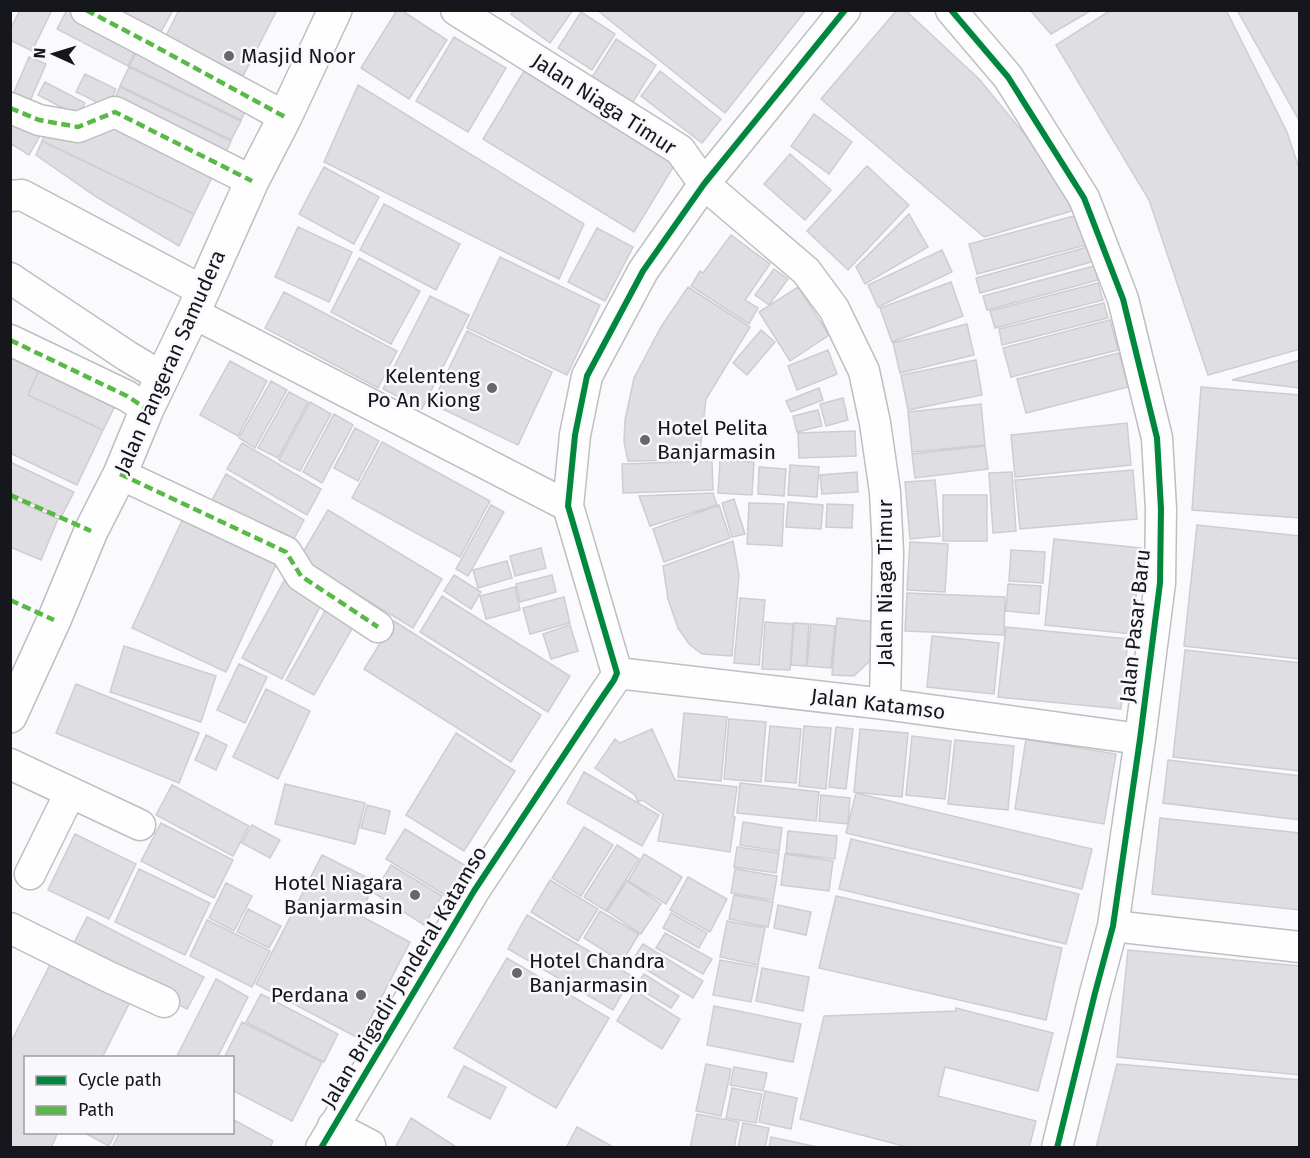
<svg xmlns="http://www.w3.org/2000/svg" width="1310" height="1158" font-family="'Fira Sans',sans-serif">
  <rect width="100%" height="100%" fill="#fafafc"/>
  <path fill="#dedee3" stroke="#cdcdd2" stroke-width="1.5" d="M20 10H48L51 12 32 51 10 40V29Z
    M67 10H74L139 44 128 66 57 29Z
    M114 10H173L156 41Z
    M179 10H277L243 76 166 36Z
    M397 10H401L447 40 409 99 361 68Z
    M514 10H573L550 43 511 14Z
    M597 10H806L725 113Z
    M897 10H905L979 79 1035 147 1078 209 984 237 821 99Z
    M1030 10H1092L1051 34Z
    M1111 10H1226L1287 132 1300 171V349L1208 375 1149 200 1056 45Z
    M1237 10H1300V122Z
    M581 12 615 34 592 70 558 48Z
    M454 37 506 68 468 132 416 101Z
    M616 39 656 65 626 113 586 87Z
    M139 47 250 101 241 120 129 66Z
    M29 57 46 64 28 106 11 99Z
    M129 67 241 121 231 140 120 86Z
    M524 71 675 164 634 232 483 139Z
    M660 71 721 119 702 143 641 96Z
    M85 74 116 89 107 107 76 92Z
    M45 82 85 103 78 116 38 95Z
    M358 85 584 224 559 279 324 162Z
    M120 87 231 141 222 160 111 106Z
    M814 114 852 142 829 174 791 146Z
    M10 115 41 134 29 155 10 143Z
    M109 117 216 169 194 214 42 141 48 129Z
    M42 141 194 214 179 246 95 196 36 155Z
    M790 154 831 190 805 220 764 184Z
    M867 166 909 205 848 270 807 231Z
    M324 167 379 197 354 244 299 214Z
    M384 204 460 244 436 290 360 250Z
    M909 214 928 247 865 284 856 267Z
    M1078 215 1086 245 977 274 969 244Z
    M298 227 352 252 329 302 275 277Z
    M597 228 633 247 605 301 568 282Z
    M731 235 770 264 745 300 758 308 749 324 691 286 700 271 703 273Z
    M1091 246 1095 261 980 293 976 278Z
    M942 250 952 272 878 307 868 285Z
    M500 257 600 305 567 375 467 328Z
    M359 258 420 291 391 344 331 312Z
    M1094 266 1098 280 987 310 983 296Z
    M774 269 788 279 769 305 755 295Z
    M951 282 963 316 892 342 880 308Z
    M1098 283 1103 300 995 328 990 311Z
    M688 287 750 327 706 399 699 460 628 461 624 442 625 420 634 378 661 327Z
    M798 287 829 335 790 361 759 312Z
    M284 292 397 351 378 388 265 328Z
    M430 296 469 315 422 409 383 389Z
    M1104 303 1108 318 1002 345 999 329Z
    M1110 320 1118 350 1011 377 1003 348Z
    M967 324 974 355 900 373 893 343Z
    M761 330 775 342 747 375 733 363Z
    M467 331 552 372 518 445 432 404Z
    M828 350 837 374 797 390 788 366Z
    M1119 353 1128 387 1026 413 1017 379Z
    M10 356 39 370 28 395 103 430 77 485 10 453Z
    M976 360 982 395 908 410 901 375Z
    M1300 360V388L1232 380Z
    M230 361 267 381 238 436 200 415Z
    M39 370 115 406 103 430 28 395Z
    M271 381 287 390 255 448 239 438Z
    M1201 387 1300 395V518L1192 510Z
    M819 388 823 400 791 412 786 401Z
    M289 392 308 402 278 458 258 448Z
    M843 398 848 420 826 426 820 404Z
    M310 402 331 414 300 471 279 460Z
    M981 404 985 445 912 452 908 412Z
    M818 410 822 426 797 432 793 416Z
    M334 414 353 425 322 483 303 472Z
    M1127 423 1131 465 1015 477 1011 435Z
    M355 428 379 441 358 481 334 468Z
    M855 431 856 456 799 458 798 433Z
    M382 442 490 501 460 557 352 498Z
    M242 443 321 489 307 515 227 469Z
    M985 446 988 469 915 478 912 454Z
    M720 460 754 462 752 495 718 493Z
    M712 461 713 490 623 493 622 464Z
    M10 462 74 492 61 517 10 493Z
    M790 465 819 467 817 497 788 495Z
    M759 467 786 469 784 496 758 494Z
    M1133 470 1137 519 1020 529 1015 480Z
    M857 472 858 492 822 494 820 475Z
    M1012 472 1016 531 993 533 989 473Z
    M226 474 304 520 290 546 212 500Z
    M935 480 940 536 910 539 905 482Z
    M713 493 717 505 650 526 639 496Z
    M943 495H987V541H943Z
    M10 498 58 519 41 560 10 547Z
    M734 499 745 534 732 537 722 503Z
    M788 502 823 505 821 529 786 527Z
    M749 503 784 504 782 546 747 544Z
    M827 504 853 505 852 528 826 527Z
    M491 505 504 512 468 576 456 569Z
    M719 505 730 538 664 562 653 529Z
    M328 510 442 579 413 628 299 559Z
    M186 512 280 556 226 672 132 628Z
    M1197 525 1300 536V659L1184 646Z
    M1054 539 1141 548 1132 634 1045 625Z
    M733 541 739 575 732 656 702 654 689 644 678 628 668 599 663 566Z
    M910 542 948 544 945 592 907 590Z
    M541 548 546 568 515 576 510 556Z
    M1011 550 1045 552 1043 583 1009 581Z
    M507 561 512 578 478 588 473 570Z
    M454 575 481 592 471 609 444 591Z
    M552 575 556 592 520 602 516 584Z
    M285 579 323 601 282 679 242 658Z
    M1008 584 1041 586 1039 614 1006 611Z
    M515 587 520 610 486 619 480 596Z
    M907 593 1005 597 1004 635 905 631Z
    M442 596 570 676 548 712 420 632Z
    M564 597 570 623 530 634 523 608Z
    M740 598 765 600 759 665 734 663Z
    M329 604 357 620 314 695 286 680Z
    M837 618 877 622 875 656 854 676 832 675Z
    M394 621 541 715 511 762 364 669Z
    M765 622 793 624 790 670 762 669Z
    M794 623 809 624 806 666 791 665Z
    M811 624 835 626 831 668 807 666Z
    M570 625 578 651 551 659 543 634Z
    M1006 627 1128 639 1121 709 998 697Z
    M932 636 999 643 994 694 927 687Z
    M124 646 216 676 201 722 110 692Z
    M1185 650 1300 663V771L1173 757Z
    M239 664 267 677 245 723 217 710Z
    M76 684 199 733 179 783 56 733Z
    M266 689 310 711 278 779 233 757Z
    M684 713 727 717 721 781 678 777Z
    M729 719 766 722 761 782 724 779Z
    M770 726 801 729 796 783 765 781Z
    M804 726 831 728 826 789 799 786Z
    M836 727 853 729 846 789 829 787Z
    M652 729 675 780 737 787 733 817H735L730 852 658 841 663 814 642 800 638 802 635 795 595 768 615 739 620 743Z
    M860 729 908 733 902 797 854 792Z
    M456 733 515 771 464 851 406 815Z
    M206 735 227 745 216 770 195 760Z
    M912 736 951 741 945 799 906 795Z
    M1026 739 1116 754 1104 824 1015 809Z
    M955 740 1014 746 1008 810 948 804Z
    M1168 760 1300 776V820L1163 803Z
    M584 772 659 815 642 846 567 803Z
    M740 783 819 792 816 821 737 813Z
    M285 784 365 803 355 844 275 824Z
    M172 785 249 826 233 856 156 815Z
    M856 793 1092 849 1082 889 846 833Z
    M821 795 850 798 848 824 819 821Z
    M367 805 390 811 385 834 361 828Z
    M1160 818 1300 833V910L1152 894Z
    M743 822 782 828 779 851 740 845Z
    M161 823 233 860 214 898 141 861Z
    M252 825 280 840 270 858 242 843Z
    M584 827 613 845 581 896 552 878Z
    M405 829 466 866 448 897 386 859Z
    M788 831 837 836 835 859 786 853Z
    M75 834 136 864 109 919 48 890Z
    M851 839 1079 894 1066 944 839 889Z
    M617 845 639 859 606 911 584 897Z
    M737 847 779 853 776 873 734 867Z
    M644 854 682 877 666 904 628 881Z
    M785 854 833 861 829 891 781 885Z
    M322 855 376 882 359 915 410 942 360 1039 256 984Z
    M391 865 442 896 424 925 374 893Z
    M139 869 210 903 185 955 115 922Z
    M735 869 777 876 773 900 731 893Z
    M688 877 727 899 710 932 670 910Z
    M550 880 598 909 578 941 531 912Z
    M627 881 661 904 641 934 607 911Z
    M226 883 252 896 234 931 209 918Z
    M734 895 773 902 768 927 729 919Z
    M836 896 1062 948 1046 1020 819 968Z
    M778 905 811 912 806 935 774 928Z
    M248 909 281 926 269 948 237 932Z
    M600 911 639 934 622 962 584 938Z
    M671 913 707 933 699 948 663 928Z
    M527 915 632 976 613 1010 508 949Z
    M87 917 204 977 187 1009 71 949Z
    M207 920 270 951 252 987 190 956Z
    M727 921 765 928 758 965 720 957Z
    M665 933 712 959 703 974 656 948Z
    M643 944 703 981 693 998 632 961Z
    M1128 950 1300 966V1075L1117 1057Z
    M507 958 609 1018 556 1108 454 1048Z
    M720 960 758 967 751 1002 713 995Z
    M52 961 130 1002 102 1058H26V1132H58L51 1148H10V1044Z
    M762 968 809 977 803 1011 756 1001Z
    M644 974 679 996 671 1008 636 987Z
    M216 979 248 997 217 1058H176Z
    M635 991 680 1019 662 1049 617 1021Z
    M261 994 338 1034 324 1062 246 1022Z
    M714 1006 801 1024 793 1062 707 1045Z
    M956 1008 1053 1033 1038 1091 945 1067 938 1096 1036 1121 1029 1148H911L800 1119 824 1016 956 1011Z
    M242 1022 322 1062 292 1121 232 1090V1058H224Z
    M706 1064 731 1069 721 1116 696 1111Z
    M1117 1064 1300 1080V1147L1096 1148Z
    M464 1066 506 1087 490 1119 448 1097Z
    M734 1067 767 1073 763 1091 730 1085Z
    M732 1088 762 1094 756 1123 726 1118Z
    M765 1091 797 1098 791 1129 759 1122Z
    M697 1114 739 1122 734 1148H690Z
    M411 1118 458 1148H395Z
    M232 1119 273 1141 270 1148H112L120 1132H232Z
    M743 1123 769 1128 765 1148H738Z
    M577 1127 615 1148H566Z
    M83 1132H116L109 1146Z
    M771 1137 822 1148H769Z"/>
  <g fill="none" stroke-linecap="round" stroke-linejoin="round">
    <defs>
      <path id="minor" d="M86 10 149 43 285 117
        M456 10 680 150 704 184 806 271 834 309 864 371 875 423 885 492 888 552 885 704
        M951 10 1008 77 1084 198 1123 299 1157 438 1161 509 1160 583 1140 739 1113 926 1095 993 1057 1148
        M10 108 39 120 78 127 115 112 252 181
        M10 196 22 195 203 291
        M10 278 127 356 162 377
        M193 313 568 506
        M10 340 127 396 147 409
        M120 474 286 552 301 576 378 627
        M617 673 885 704 1140 739
        M10 764 140 825
        M30 874 70 793
        M1113 926 1300 947
        M10 928 111 978 164 1002
        M333 1126 370 1145
        M321 1148 474 891 599 702 614 680 617 673 568 506 575 435 587 376 643 271 704 184 845 10"/>
      <path id="highway" d="M10 716 54 620 91 531 120 474 147 409 193 313 252 181 285 117 335 10"/>
    </defs>
    <use href="#minor" stroke="#bebec3" stroke-width="33"/>
    <use href="#highway" stroke="#bebec3" stroke-width="36"/>
    <use href="#minor" stroke="#fefeff" stroke-width="30"/>
    <use href="#highway" stroke="#fefeff" stroke-width="33"/>
    <path stroke="#58b947" stroke-width="4.5" stroke-dasharray="9 4.5" stroke-linecap="butt" d="M86 10 149 43 285 117
      M10 108 39 120 78 127 115 112 252 181
      M10 340 127 396 147 409
      M120 474 286 552 301 576 378 627
      M10 495 91 531
      M10 600 54 620"/>
    <defs>
      <path id="cycleway" d="M951 10 1008 77 1084 198 1123 299 1157 438 1161 509 1160 583 1140 739 1113 926 1095 993 1057 1148
        M321 1148 474 891 599 702 614 680 617 673 568 506 575 435 587 376 643 271 704 184 845 10"/>
    </defs>
    <use href="#cycleway" stroke="#f9f9fd" stroke-width="10"/>
    <use href="#cycleway" stroke="#00873e" stroke-width="6"/>
  </g>
  <g fill="#66666b" stroke="#f9f9fd" stroke-width="2">
    <circle cx="229" cy="56" r="6"/>
    <circle cx="492" cy="388" r="6"/>
    <circle cx="645" cy="440" r="6"/>
    <circle cx="415" cy="895" r="6"/>
    <circle cx="517" cy="973" r="6"/>
    <circle cx="361" cy="995" r="6"/>
  </g>
  <g text-anchor="middle" dominant-baseline="central" stroke-width="5" stroke-linejoin="round" paint-order="stroke">
    <g font-size="21" fill="#16161d" stroke="#f9f9fd" text-anchor="start">
      <text x="241" y="56">Masjid Noor</text>
      <text x="480" y="376" text-anchor="end">Kelenteng<tspan x="480" dy="24">Po An Kiong</tspan></text>
      <text x="657" y="428">Hotel Pelita<tspan x="657" dy="24">Banjarmasin</tspan></text>
      <text x="403" y="883" text-anchor="end">Hotel Niagara<tspan x="403" dy="24">Banjarmasin</tspan></text>
      <text x="529" y="961">Hotel Chandra<tspan x="529" dy="24">Banjarmasin</tspan></text>
      <text x="349" y="995" text-anchor="end">Perdana</text>
    </g>
    <g font-size="21" fill="#16161d" stroke="#f9f9fd">
      <text transform="translate(604 104) rotate(33)">Jalan Niaga Timur</text>
      <text transform="translate(170 362) rotate(-66)">Jalan Pangeran Samudera</text>
      <text transform="translate(885 583) rotate(-90)">Jalan Niaga Timur</text>
      <text transform="translate(1135 626) rotate(-84)">Jalan Pasar Baru</text>
      <text transform="translate(878 704) rotate(7)">Jalan Katamso</text>
      <text transform="translate(404 977) rotate(-59)">Jalan Brigadir Jenderal Katamso</text>
    </g>
  </g>
  <rect width="1310" height="1158" fill="none" stroke="#16161d" stroke-width="24"/>
  <rect x="24" y="1056" width="210" height="78" fill="#f9f9fd" stroke="#9e9ea3" stroke-width="1.5"/>
  <rect x="36" y="1076" width="30" height="9" fill="#00873e" stroke="#9e9ea3" stroke-width="1.5"/>
  <text x="78" y="1086" font-size="18" fill="#16161d">Cycle path</text>
  <rect x="36" y="1106" width="30" height="9" fill="#58b947" stroke="#9e9ea3" stroke-width="1.5"/>
  <text x="78" y="1116" font-size="18" fill="#16161d">Path</text>
  <g transform="translate(54 54) rotate(274)" stroke="#f9f9fd" stroke-width="4.5" paint-order="stroke">
  <path d="M0-4.5L10 22L0 15L-10 22Z" fill="#16161d"/>
  <text y="-9" font-size="16" font-weight="bold" text-anchor="middle" fill="#16161d">N</text>
  </g>
</svg>
